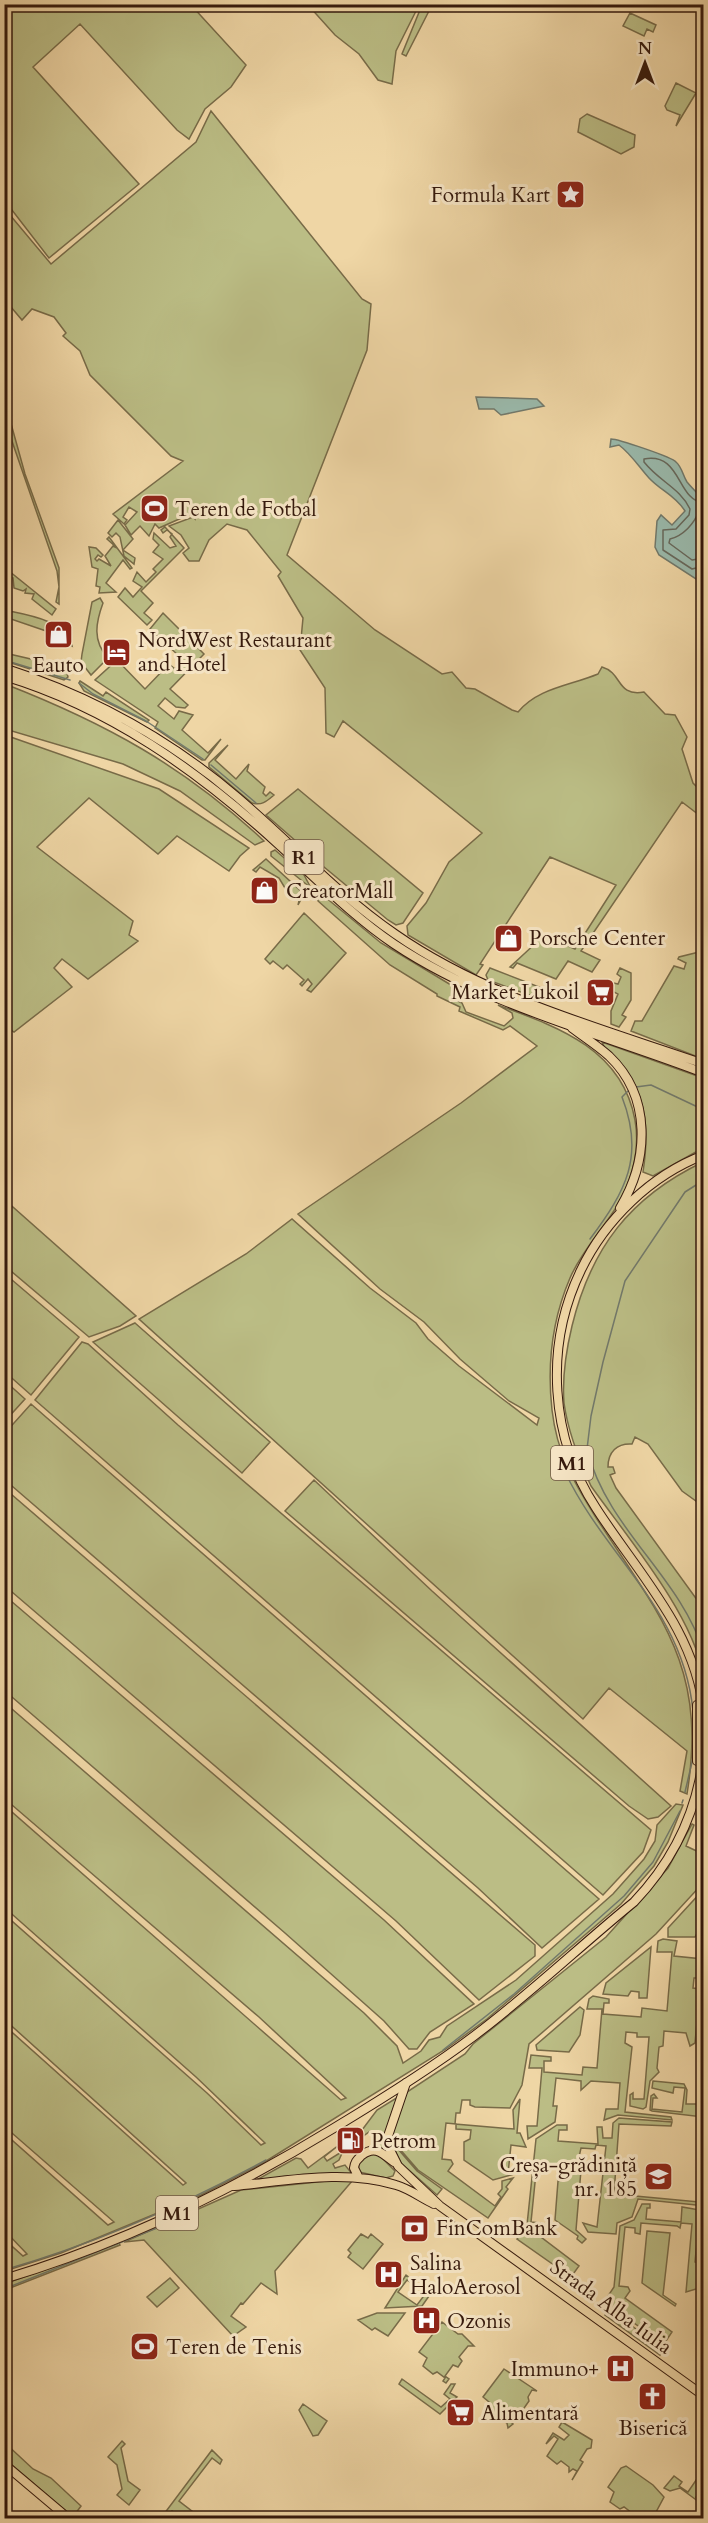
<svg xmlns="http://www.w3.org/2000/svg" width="708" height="2523" font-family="Cardo,serif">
  <rect width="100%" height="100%" fill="#efd6a5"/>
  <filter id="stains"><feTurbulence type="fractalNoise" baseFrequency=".00333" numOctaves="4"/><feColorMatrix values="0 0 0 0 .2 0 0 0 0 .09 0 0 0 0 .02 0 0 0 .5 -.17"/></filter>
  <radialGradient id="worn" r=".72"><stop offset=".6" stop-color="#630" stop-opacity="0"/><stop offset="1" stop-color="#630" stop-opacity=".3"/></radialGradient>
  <path fill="#bbbd85" stroke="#786b48" stroke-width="1.5" d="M5 4 191 5 246 65 231 87 205 109 189 139 177 130 80 24 33 67 139 184 49 258 5 201Z
    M408 4 415 8 419 5 396 51 392 84 378 80 359 54 335 35 308 5Z
    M422 5H432L406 56 402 54Z
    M630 13 656 25 653 32 647 29 644 36 623 26Z
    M676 83 696 93 676 126 680 115 667 110 665 106Z
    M211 111 362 299 371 304 367 350 287 555 375 630 442 674 452 672 466 688 475 689 512 710 518 712C538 688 569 686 598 674L602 667C623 673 616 697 644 692L665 714 675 715 687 737 682 749 693 783 703 793V818L682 802 581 951 600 960 592 972 568 961 556 979 517 963 513 968 510 967 537 942 538 933 575 949 616 885 550 857 480 964 483 965 476 975 408 935 407 926 426 903 449 862 482 833 343 721 334 737 326 733 325 688 300 650 303 618 278 576 281 572 247 530 227 524 209 540 199 561H189L183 553 189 548 181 535 169 526 193 517 195 519V512L159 528 155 524 149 536 140 526 131 535 125 525 137 512 129 507 123 517 127 520 124 524 113 514 183 461 171 456 90 375 80 351 63 336 66 333 54 317 32 309 22 320 5 300V209L51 264 196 142Z
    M587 114 635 135 634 147 621 154 578 132 580 119Z
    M5 402 25 474 59 568V604L56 602 59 587 57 571 5 421Z
    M118 520 133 539 123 550 135 558 134 564 124 556 120 537 116 533 112 537 108 533Z
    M165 527 184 548 141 591 153 603 144 613 152 620 147 625 118 597 125 588 133 597 142 587 133 581 137 572 146 582 156 572 153 569 163 559 153 552 159 545 153 539 154 533 170 548 176 546 170 537 172 534 167 530 163 533 161 530Z
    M109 537 132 568 130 569 123 560 106 583 116 592 99 593 100 587 96 586 98 569 92 567 89 547 96 548 103 555 101 557 98 555 95 559 97 561 99 559 111 566 105 556 113 546 117 548 107 539Z
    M4 567 56 609 52 615 32 599 34 594 25 593 26 589 23 591 14 588 13 578H5Z
    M100 598 103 603C96 622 92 641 108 658L91 675 81 662 82 654 92 602Z
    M4 610C28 615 65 620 72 646L49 632 5 617Z
    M163 613 204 654 170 689 188 705 185 708 176 707 165 698 158 706 174 719 179 711 193 715 182 730 208 753 221 739 205 760H202L155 728 158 722 95 680 117 660 145 689 169 664 175 669 181 663 177 659 179 656 150 629Z
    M5 653 65 667 68 677 64 680 5 661Z
    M80 681 103 696 106 692 149 720 147 722 84 691 79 683Z
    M5 684C105 723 184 766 264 841L255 845 180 791 123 764 5 729Z
    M5 735 159 789 249 848 240 856 229 871 177 836 158 854 89 798 37 847 133 921 129 935 138 941 88 979 62 959 54 968 72 987 14 1032 4 1025Z
    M228 745 215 760 236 779 249 764 247 771 265 787 263 793 266 796 270 792 274 795C267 801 262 806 252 803L209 767V763Z
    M298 789 423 893 403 923 396 925 388 920 318 862 306 845 297 842 266 815Z
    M275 850 304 875 311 888 271 856V852Z
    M266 859 304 894 298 905 299 901 285 888 279 878 260 867 256 872 253 870Z
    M325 897 381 943 456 988 454 999 462 1003 466 1012 504 1026 513 1018 512 1013 498 1005C558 1027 622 1049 635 1120 639 1143 635 1167 626 1188 614 1219 584 1245 570 1278 552 1320 547 1365 552 1410 557 1453 573 1481 595 1516 659 1615 708 1665 687 1794L680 1791 687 1751 609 1688 583 1719 139 1319 246 1254 292 1219 370 1288 416 1323 428 1339 459 1366 537 1425 539 1418 509 1401 460 1359 424 1322 380 1289 298 1214 461 1103 537 1046 510 1026 503 1030 459 1011 460 1007 437 996V994L390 965 318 901V899Z
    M304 913 346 953 311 992 307 990 312 984 308 979 302 986 300 984 304 980 287 965 283 969 273 961 270 964 265 959Z
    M703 951H704L703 1059 631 1031 635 1021H642L674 966 684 969 686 963 678 959 679 957Z
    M490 968 544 989 540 999 488 980 486 975Z
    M620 968 631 973V1000L622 1015 626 1017 619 1027 611 1024V1011L618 994 610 990 614 983 618 984 621 977 617 974Z
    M602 1042 703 1078V1148L653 1176 643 1172C649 1133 648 1098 622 1065 617 1058 603 1049 602 1042Z
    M703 1162V1506L682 1491 648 1444 635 1437 632 1444C617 1443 608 1452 608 1467H613L615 1473 610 1475 616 1488 703 1608V1674C692 1613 627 1537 591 1486 579 1460 568 1432 564 1403 562 1377 566 1351 572 1326 591 1248 630 1197 703 1162Z
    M4 1200H5L136 1316 120 1326 89 1337 5 1266Z
    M5 1274 79 1337 31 1395 5 1372Z
    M135 1323 270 1442 242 1473 93 1342Z
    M82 1342 88 1344 178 1425 651 1830 643 1852 603 1895 35 1400Z
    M5 1381 25 1399 5 1421Z
    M31 1404 599 1899 542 1948 478 1888 5 1480V1433Z
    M314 1480 432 1591 671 1806 658 1817 648 1819 629 1806 285 1511Z
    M4 1488 535 1945V1956L479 2000 396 1921 5 1586Z
    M4 1595 384 1920 474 2004 430 2032 417 2049H409L384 2021 285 1933 5 1691Z
    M5 1703 364 2013 397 2046 403 2063 421 2051 429 2040 440 2037 447 2026 516 1980 613 1894 644 1859 655 1841 657 1825 676 1804 683 1805 668 1842 654 1866 621 1904 487 2019 446 2049 263 2163 201 2195 61 2253 5 2271V2240L23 2256 27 2254 5 2231V2134L108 2225 114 2222 5 2127V2026L183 2185 186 2183 5 2020V1915L207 2093 261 2145 265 2143 196 2077 5 1908V1806L341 2100 346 2098 259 2017 5 1799Z
    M692 1824 694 1825 686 1846 703 1854V1883L656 1934 529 2044 522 2085 510 2108 475 2107 470 2105V2100H462L460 2113H456L455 2124 514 2129 513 2110 520 2099 517 2133H520L526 2147 511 2145 508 2174 511 2175 493 2180 464 2160V2142L470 2139 471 2130 456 2129V2124L446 2123 442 2159 451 2160 453 2164 448 2171 495 2206 501 2197 498 2194 502 2189V2181L513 2178 506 2187 508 2189 488 2218 418 2170 392 2140 395 2123 407 2092 465 2054 473 2044 606 1937 668 1868Z
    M703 1890V1922L695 1937H668V1928Z
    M663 1939 677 1941 674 1956 703 1959V1978H694L693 1988 700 1989 695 2043 690 2046 686 2033 664 2031 663 2046 659 2047 657 2068 659 2072 650 2081 646 2107 643 2109 630 2106V2095L633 2093V2099H644L649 2037H637V2033L626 2032 625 2043 632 2047 625 2112 671 2117 672 2120 618 2115 604 2120 606 2109H618L620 2083 591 2081 581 2090V2081L556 2078 553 2106H557L555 2122 528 2139 527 2126H537L542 2068H529L531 2055 551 2057V2061H544V2072L582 2075 583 2067 597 2068 602 2009H587L589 1999 593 1996 609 1999V2003H604L603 2014 641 2017 642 2008 667 2011 672 1952H657L658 1941Z
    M651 1947 647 1998H639V1992L631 1991 628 1996 603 1994 606 1983Z
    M580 2007 584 2010 580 2035 569 2052 537 2050 536 2045Z
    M653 2081 684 2084 687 2090 686 2104H703V2117L652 2111 650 2110 651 2096 654 2094 657 2098H653L652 2109 682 2112 685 2088 674 2087 673 2093 652 2088Z
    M398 2097 386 2131 389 2156 374 2142 375 2138 369 2132 362 2137 359 2134 377 2110Z
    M619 2118 672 2122 671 2126 619 2124 614 2194 699 2202 703 2160 701 2201 696 2205 638 2199 632 2217 617 2223 616 2234 588 2232 583 2223 597 2227 606 2146 596 2145 595 2149 581 2148 579 2157 582 2158 576 2230 586 2239 582 2243 577 2239 578 2236 555 2220 558 2181H562L563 2172H558V2168L547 2167V2164L537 2163 531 2222 540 2223 542 2227 537 2234 579 2266 571 2277 517 2239 527 2225 536 2139 557 2125H567V2130H559L558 2141 598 2144 597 2127H602L603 2138H612L613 2123Z
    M391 2141 417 2171 442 2189 437 2195 400 2162Z
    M339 2145 324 2157 327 2161 343 2151 339 2160 333 2164 335 2168 345 2165 353 2175 253 2182 296 2158 301 2159 308 2168Z
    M370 2153H377L395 2171 393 2176 386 2178 359 2172 358 2162Z
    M336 2180H353L275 2271 277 2294 261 2283 243 2304 241 2303 231 2316 246 2327 233 2336 144 2240 124 2242 241 2190Z
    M642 2204H650V2208H647L646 2219 681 2222 682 2207 700 2210 695 2262 703 2265V2287L686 2292 692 2224 681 2223 680 2228 677 2226 641 2223 640 2234 635 2233V2228L625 2227 619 2286 628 2287 630 2291 625 2298 672 2332 664 2344 604 2302 614 2287 620 2226 634 2220Z
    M647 2231 670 2233 663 2295 676 2304 675 2306 642 2283Z
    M361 2234 368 2238 371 2234 383 2244 363 2269 348 2257 351 2253 348 2250Z
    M119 2243 120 2245 5 2290 4 2284Z
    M406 2275 415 2282 414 2284 407 2280 398 2292 417 2305 426 2293 418 2287 421 2285 428 2291 429 2296 422 2306 385 2308Z
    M170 2278 179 2288 157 2307 147 2297Z
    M609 2309 663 2349 660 2355 605 2315Z
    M377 2313H405L388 2336 375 2328 372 2330 358 2320Z
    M442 2322 458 2334H462L474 2346H468L459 2357 462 2361 458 2367 453 2365 445 2376 449 2379 446 2383 443 2381 445 2378 437 2372 433 2374 423 2366 427 2358 419 2352Z
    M504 2369 537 2391 532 2390 528 2397 529 2401 522 2411 518 2410 510 2421 513 2424 508 2428 507 2423 485 2411 489 2402 483 2397Z
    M402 2379 441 2407 450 2399 444 2394 451 2384H455L450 2393 457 2397 440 2414 399 2384Z
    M303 2404 327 2421 318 2435 313 2436 299 2410Z
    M562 2422 592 2440 591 2448 587 2449 580 2460 583 2462 572 2480 577 2471 573 2469 569 2472V2467L561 2461 557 2464 547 2456 558 2439 554 2436 546 2444 553 2433 564 2440 569 2435 559 2427Z
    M122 2441 125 2444 121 2448 128 2481 140 2490 129 2505 117 2495 122 2489 117 2465 108 2457Z
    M4 2442 33 2469 51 2478 81 2506 73 2517 5 2459Z
    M212 2450 222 2460 220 2464 212 2458 179 2501 201 2518H183L172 2511 164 2518H161Z
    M626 2466 653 2485 664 2497 655 2514 657 2518H638L639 2516 636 2514 631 2517 632 2513 624 2507 620 2509 610 2502 614 2492 608 2487 621 2468Z
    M703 2470V2486L696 2497 699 2502 680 2488 670 2491 664 2488 674 2476 682 2482 679 2486 688 2492Z"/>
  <path fill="#9ab9ab" stroke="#72796b" stroke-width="1.5" d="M476 397 537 399 544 406 501 415 494 409H479Z
    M611 439C618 439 672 457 676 462 682 467 683 476 687 482 692 488 698 494 703 499V568L696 579 659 555 655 547 657 521 661 515 672 525 685 511C675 495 661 491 649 478 639 467 631 454 619 445L610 447Z"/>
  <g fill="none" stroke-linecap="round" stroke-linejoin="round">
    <path stroke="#68695c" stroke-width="1.5" d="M704 503C676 500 682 452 644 459V462C660 482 680 488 690 509L689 515 676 529 663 530V550L692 569 704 566
      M704 510 699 511C694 524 683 536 670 539L669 543 692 560 704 558"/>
    <path stroke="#72796b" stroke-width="1.5" d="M4 660 70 680
      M79 683 93 694 146 721 203 759
      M211 765 256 803
      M636 1087 651 1085 704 1110
      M590 1239C626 1191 645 1156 622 1097L628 1091
      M587 1450C609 1532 679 1574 704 1653
      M579 1456 587 1449 591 1416 603 1362 625 1281 685 1192 704 1180
      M568 1469 565 1472C606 1558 683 1609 693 1711
      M685 1792 693 1758
      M682 1803 683 1800
      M443 2050 514 1994 624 1896 653 1862 680 1811
      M4 2270C95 2244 183 2205 266 2160
      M4 2289 157 2228"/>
    <defs>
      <path id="major" d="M406 2083 388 2136 390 2150 398 2166 440 2206 704 2396
        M359 2178 354 2168C355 2161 357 2160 362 2155 375 2145 382 2153 394 2162
        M234 2186C287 2181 345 2169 396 2185 410 2189 421 2198 434 2204
        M4 2464 68 2518"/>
      <path id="highway" d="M4 668C91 696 168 738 237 797 290 842 338 895 395 934 485 997 600 1028 704 1064
        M4 676C110 708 197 770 277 843 315 877 351 915 394 944 487 1006 600 1033 704 1073
        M572 1028C584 1037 598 1046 609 1056 652 1097 649 1160 620 1208
        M704 1155C651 1175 605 1220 581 1270 544 1346 550 1438 596 1508 639 1575 696 1631 704 1714
        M697 1761V1705
        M4 2279C121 2244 231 2191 334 2128 382 2099 429 2070 474 2036 530 1994 580 1946 634 1902 674 1860 698 1809 704 1752"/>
    </defs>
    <use href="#major" stroke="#35190c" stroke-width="10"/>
    <use href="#highway" stroke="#35190c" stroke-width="10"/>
    <use href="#major" stroke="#efd6a5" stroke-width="8"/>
    <use href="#highway" stroke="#efd6a5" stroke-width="8"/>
  </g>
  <defs>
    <symbol id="sight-square" viewBox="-11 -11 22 22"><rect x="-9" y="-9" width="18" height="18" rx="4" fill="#8f2418" stroke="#f5e4c4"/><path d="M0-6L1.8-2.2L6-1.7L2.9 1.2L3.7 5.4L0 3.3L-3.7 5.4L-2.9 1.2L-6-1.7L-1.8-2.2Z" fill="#fff"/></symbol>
    <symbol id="stadium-square" viewBox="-11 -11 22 22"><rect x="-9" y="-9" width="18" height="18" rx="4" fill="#8f2418" stroke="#f5e4c4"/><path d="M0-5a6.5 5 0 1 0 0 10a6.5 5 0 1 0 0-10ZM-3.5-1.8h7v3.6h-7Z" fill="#fff"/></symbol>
    <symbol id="shop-square" viewBox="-11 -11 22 22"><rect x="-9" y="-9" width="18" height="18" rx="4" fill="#8f2418" stroke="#f5e4c4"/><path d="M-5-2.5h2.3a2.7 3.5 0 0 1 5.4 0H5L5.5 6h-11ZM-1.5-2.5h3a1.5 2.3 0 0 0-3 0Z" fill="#fff"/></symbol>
    <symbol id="hotel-square" viewBox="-11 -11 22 22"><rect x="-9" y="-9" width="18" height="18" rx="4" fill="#8f2418" stroke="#f5e4c4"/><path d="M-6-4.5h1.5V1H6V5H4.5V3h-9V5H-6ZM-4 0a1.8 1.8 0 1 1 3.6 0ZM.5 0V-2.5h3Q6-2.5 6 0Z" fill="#fff"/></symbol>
    <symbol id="supermarket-square" viewBox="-11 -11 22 22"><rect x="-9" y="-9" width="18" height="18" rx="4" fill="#8f2418" stroke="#f5e4c4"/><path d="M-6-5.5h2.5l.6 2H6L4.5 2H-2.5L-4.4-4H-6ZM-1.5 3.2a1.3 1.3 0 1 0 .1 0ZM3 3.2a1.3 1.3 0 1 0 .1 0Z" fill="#fff"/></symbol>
    <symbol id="fuel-square" viewBox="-11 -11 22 22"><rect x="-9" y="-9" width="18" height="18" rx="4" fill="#8f2418" stroke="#f5e4c4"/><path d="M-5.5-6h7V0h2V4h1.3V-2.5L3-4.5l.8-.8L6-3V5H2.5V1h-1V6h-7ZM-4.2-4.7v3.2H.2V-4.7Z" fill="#fff"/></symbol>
    <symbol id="school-square" viewBox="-11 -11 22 22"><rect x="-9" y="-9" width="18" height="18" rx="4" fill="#8f2418" stroke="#f5e4c4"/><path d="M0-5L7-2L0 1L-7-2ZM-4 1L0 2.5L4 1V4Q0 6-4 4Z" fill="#fff"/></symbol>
    <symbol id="bank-square" viewBox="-11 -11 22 22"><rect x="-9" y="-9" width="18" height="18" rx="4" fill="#8f2418" stroke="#f5e4c4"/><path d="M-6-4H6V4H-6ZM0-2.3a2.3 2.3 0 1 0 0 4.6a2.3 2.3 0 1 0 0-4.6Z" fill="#fff"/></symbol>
    <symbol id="hospital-square" viewBox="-11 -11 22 22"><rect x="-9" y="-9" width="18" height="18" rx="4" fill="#8f2418" stroke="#f5e4c4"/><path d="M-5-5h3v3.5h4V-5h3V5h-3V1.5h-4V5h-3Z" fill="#fff"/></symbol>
    <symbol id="church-square" viewBox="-11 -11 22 22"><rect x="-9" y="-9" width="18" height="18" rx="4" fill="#8f2418" stroke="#f5e4c4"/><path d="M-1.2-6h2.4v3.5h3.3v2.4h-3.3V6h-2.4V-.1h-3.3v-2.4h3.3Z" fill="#fff"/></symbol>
  </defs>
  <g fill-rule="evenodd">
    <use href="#sight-square" x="554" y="178" width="33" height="33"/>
    <use href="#stadium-square" x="138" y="492" width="33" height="33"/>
    <use href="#shop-square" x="42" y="618" width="33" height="33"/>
    <use href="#hotel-square" x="100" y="636" width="33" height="33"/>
    <use href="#shop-square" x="248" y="874" width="33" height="33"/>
    <use href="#shop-square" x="492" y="922" width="33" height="33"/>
    <use href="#supermarket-square" x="584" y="976" width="33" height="33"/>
    <use href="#fuel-square" x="334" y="2124" width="33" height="33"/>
    <use href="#school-square" x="642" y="2160" width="33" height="33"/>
    <use href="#bank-square" x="398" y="2212" width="33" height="33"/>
    <use href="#hospital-square" x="372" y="2258" width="33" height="33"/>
    <use href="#hospital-square" x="410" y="2304" width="33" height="33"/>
    <use href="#stadium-square" x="128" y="2330" width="33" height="33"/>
    <use href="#hospital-square" x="604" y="2352" width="33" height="33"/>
    <use href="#church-square" x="636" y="2380" width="33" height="33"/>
    <use href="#supermarket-square" x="444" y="2396" width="33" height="33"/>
  </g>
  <g text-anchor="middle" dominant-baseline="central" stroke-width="6" stroke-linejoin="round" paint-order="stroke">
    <g fill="#f5e4c4" stroke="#6f5643" stroke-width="1.5">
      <rect x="284.5" y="840" width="39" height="34" rx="4.5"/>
      <rect x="551" y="1446" width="42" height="34" rx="4.5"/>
      <rect x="156" y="2196" width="42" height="34" rx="4.5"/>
    </g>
    <g font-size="20" font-weight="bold" fill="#35190c">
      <text x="304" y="857">R1</text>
      <text x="572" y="1463">M1</text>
      <text x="177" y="2213">M1</text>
    </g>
    <g font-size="21" fill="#35190c" stroke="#f5e4c4" text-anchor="start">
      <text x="550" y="195" text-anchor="end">Formula Kart</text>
      <text x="175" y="509">Teren de Fotbal</text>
      <text x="138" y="640">NordWest Restaurant<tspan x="138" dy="24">and Hotel</tspan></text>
      <text x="58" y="665" text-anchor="middle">Eauto</text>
      <text x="286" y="891">CreatorMall</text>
      <text x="529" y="938">Porsche Center</text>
      <text x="579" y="992" text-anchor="end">Market Lukoil</text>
      <text x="371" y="2141">Petrom</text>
      <text x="637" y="2165" text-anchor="end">Creșa-grădiniță<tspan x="637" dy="24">nr. 185</tspan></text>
      <text x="436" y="2228">FinComBank</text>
      <text x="410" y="2263">Salina<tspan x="410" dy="24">HaloAerosol</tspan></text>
      <text x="447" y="2321">Ozonis</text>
      <text x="166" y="2347">Teren de Tenis</text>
      <text x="599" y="2369" text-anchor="end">Immuno+</text>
      <text x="481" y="2413">Alimentară</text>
      <text x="653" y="2428" text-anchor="middle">Biserică</text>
    </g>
    <g font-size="21" fill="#35190c" stroke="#f5e4c4">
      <text transform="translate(611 2307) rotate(36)">Strada Alba Iulia</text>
    </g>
  </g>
  <rect width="708" height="2523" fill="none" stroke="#efd6a5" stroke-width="24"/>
  <rect x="6" y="6" width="696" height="2511" fill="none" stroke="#35190c" stroke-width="3"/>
  <rect x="12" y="12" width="684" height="2499" fill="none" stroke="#35190c" stroke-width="1.5"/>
  <g transform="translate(645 63)" stroke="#f5e4c4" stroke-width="4.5" paint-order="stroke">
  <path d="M0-4.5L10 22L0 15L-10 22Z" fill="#35190c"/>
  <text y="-9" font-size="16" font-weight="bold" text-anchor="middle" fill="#35190c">N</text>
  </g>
  <rect width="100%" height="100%" filter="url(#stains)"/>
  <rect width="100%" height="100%" fill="url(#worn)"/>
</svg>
